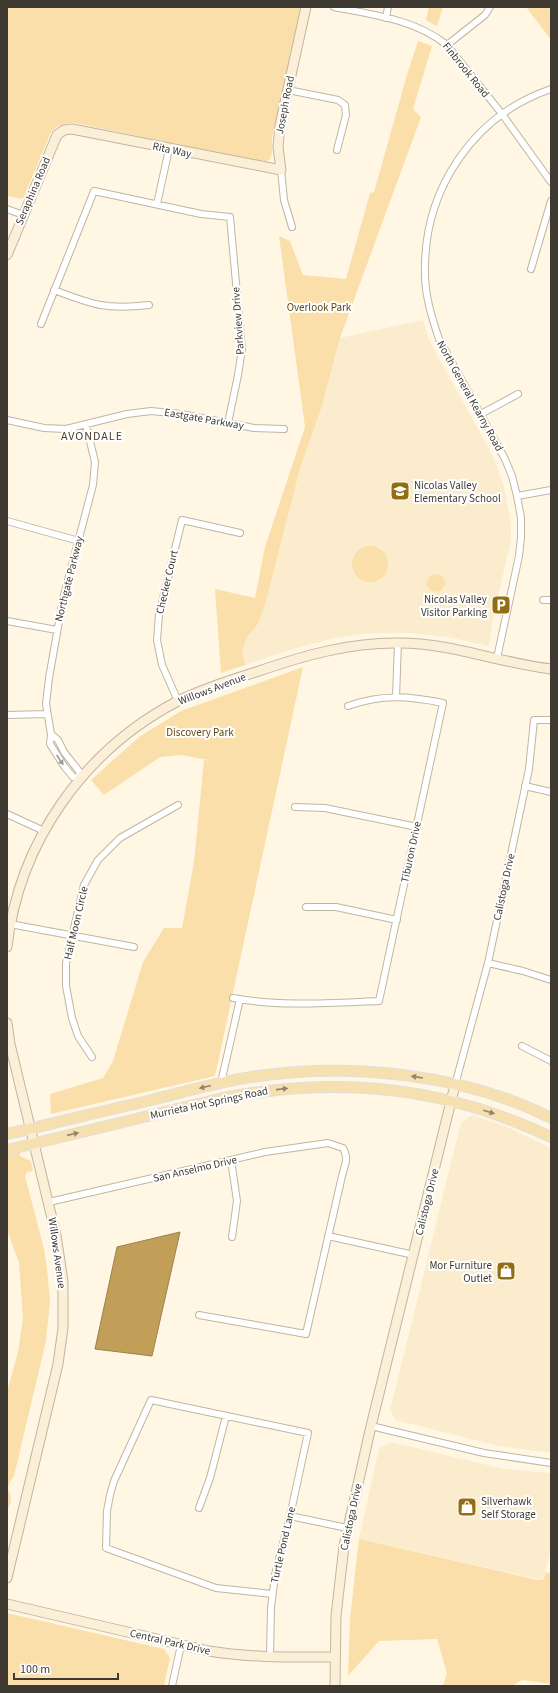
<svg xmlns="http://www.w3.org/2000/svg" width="558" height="1693" font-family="'Source Sans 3',sans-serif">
  <rect width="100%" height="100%" fill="#fff6e3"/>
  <path fill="#fbecce" d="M423 320 429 340 436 353 492 454 503 483 511 523V540L493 618 489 646 448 637 410 633H371L339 637 293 649 245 665 242 651 247 637 258 624 266 601 301 465 321 409 340 338Z
    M472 1115 505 1126 551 1148V1453L499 1446 404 1422 396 1420 390 1410 461 1123Z
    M391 1442 504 1469 551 1473V1549L543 1580 359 1539 379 1448Z"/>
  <path fill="#fadfaa" d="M7 7H303L272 138C272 147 275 162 262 162L75 123C65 123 59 124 51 132L23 199 7 196Z
    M429 7H443L437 26 426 20Z
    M526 7H548L551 11V40Z
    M418 41 432 46 413 109 421 117 340 338 321 409 301 465 266 601 258 624 247 637 242 651 245 665 221 673 215 589 255 598 265 547 305 427 279 236 290 241 303 275 346 279 370 193 374 192 407 75Z
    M352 564a18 18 0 1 1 36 0a18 18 0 1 1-36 0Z
    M427 583a9 9 0 1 1 18 0a9 9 0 1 1-18 0Z
    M303 667 215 1076 51 1114 50 1094 103 1078 113 1061 143 962 164 928H182L194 862 204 760 214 761 181 755 160 757 104 795 91 780 139 737 181 711Z
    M20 1152V1156L31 1161 33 1171 27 1172 25 1176 44 1249 47 1269 50 1301 46 1341 14 1476C2 1493 12 1489 11 1501 10 1504 8 1508 7 1511V1392L18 1352 23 1319 19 1263 7 1230V1155Z
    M359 1539 538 1580H543L546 1572 551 1574V1684L522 1680 512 1686H443L447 1673 437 1639 379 1641 348 1676 350 1618Z
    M7 1613 164 1649 170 1658 164 1686H7Z"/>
  <path fill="#c29f58" stroke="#9b814c" d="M180 1232 152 1356 95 1349 117 1247Z"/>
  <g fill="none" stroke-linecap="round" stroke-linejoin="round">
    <defs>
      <path id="street" d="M334 7C374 15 414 19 447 45L502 114 551 182
        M386 18 388 7
        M447 45 485 15 490 7
        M288 90 338 100 345 105 346 115 337 150
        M281 170 284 200 292 227
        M157 204 169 149
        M7 209 23 215
        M531 269 551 201
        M54 290C93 305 107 310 149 305
        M41 324 94 191 201 214 230 217 242 349 238 375 228 423
        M481 414 518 394
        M7 420 44 428 66 429 127 414 151 411 181 414 254 428 284 429
        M517 496 551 490
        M7 521 79 541
        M543 600H551
        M7 621 57 630
        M497 658 519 556 521 538V518L517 496 512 476 505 459 439 339C432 318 425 296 425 274 423 191 472 116 551 89
        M396 697 398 643
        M178 701 162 665 157 640 159 615 182 520 240 533
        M7 715 47 714
        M51 734 58 740 64 752 79 771 80 778 73 777 64 766 50 744 51 734 46 704 49 678 63 599 93 485 95 462 86 425
        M525 786 551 792
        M295 807 325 808 417 827
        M7 814 44 831
        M306 907H336L397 920
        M10 924 134 947
        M488 963 523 971 551 980
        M233 998C281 1007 330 1003 379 1001L443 703C408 696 382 694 348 706
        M522 1046 551 1061
        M92 1057 78 1036 72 1018 66 986V963L84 885 98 860 120 838 178 805
        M221 1083 240 999
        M455 1085 488 963 529 769 534 720H551
        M231 1160 237 1201 232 1237
        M49 1202 265 1152 328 1143 343 1148C349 1159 345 1164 342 1176L306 1334 199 1315
        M328 1236 414 1255
        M371 1426 484 1453 551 1463
        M199 1508 210 1478 226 1416
        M290 1516 347 1528
        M270 1657 271 1608 275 1575 290 1516 308 1433 151 1400 114 1481 110 1495 107 1511 106 1548 216 1588 272 1594
        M172 1686 181 1645"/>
      <path id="secondary" d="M7 255 57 135 64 130 72 129 281 170 278 147 280 125 306 7
        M7 947C19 842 84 750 178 701 202 689 230 680 256 672 303 656 346 643 396 643 449 642 499 663 551 669
        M7 1023 10 1044 56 1235 63 1281V1328L58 1364 7 1578
        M7 1604 209 1651C251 1658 293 1657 335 1657
        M335 1686 336 1616 344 1546 371 1426 455 1085"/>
      <path id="primary" d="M7 1134C55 1123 103 1111 152 1100 187 1091 222 1081 258 1076 353 1063 465 1074 551 1118
        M7 1150 223 1098C340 1076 443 1086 551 1137"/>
    </defs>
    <use href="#street" stroke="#c1b6a0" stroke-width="8"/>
    <use href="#secondary" stroke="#c1b6a0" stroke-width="11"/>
    <use href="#primary" stroke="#e0dfde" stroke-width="12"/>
    <use href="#street" stroke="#fff" stroke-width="6"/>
    <use href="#secondary" stroke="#fbefd8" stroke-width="9"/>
    <use href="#primary" stroke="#f7e0b0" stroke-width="10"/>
  </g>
  <defs><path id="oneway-solid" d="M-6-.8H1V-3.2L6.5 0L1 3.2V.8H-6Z"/></defs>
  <use fill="#9f9c98" href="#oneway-solid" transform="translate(60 760) rotate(56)"/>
  <g fill="#92856a">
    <use href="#oneway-solid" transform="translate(417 1077) rotate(-171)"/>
    <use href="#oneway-solid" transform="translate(205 1087) rotate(166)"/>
    <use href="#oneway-solid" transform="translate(282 1089) rotate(-6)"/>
    <use href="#oneway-solid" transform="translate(489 1112) rotate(18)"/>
    <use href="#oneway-solid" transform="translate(73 1134) rotate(-13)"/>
  </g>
  <defs>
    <symbol id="school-square" viewBox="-11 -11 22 22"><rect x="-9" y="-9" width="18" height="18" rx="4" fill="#916d13" stroke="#fff"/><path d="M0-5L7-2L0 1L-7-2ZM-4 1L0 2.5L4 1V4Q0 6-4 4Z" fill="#fff"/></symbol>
    <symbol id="parking-square" viewBox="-11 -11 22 22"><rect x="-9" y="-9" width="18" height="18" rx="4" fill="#916d13" stroke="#fff"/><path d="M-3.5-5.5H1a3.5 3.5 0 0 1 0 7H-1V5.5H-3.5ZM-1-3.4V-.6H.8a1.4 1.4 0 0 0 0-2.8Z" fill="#fff"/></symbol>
    <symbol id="shop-square" viewBox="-11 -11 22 22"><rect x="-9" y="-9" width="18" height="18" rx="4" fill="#916d13" stroke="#fff"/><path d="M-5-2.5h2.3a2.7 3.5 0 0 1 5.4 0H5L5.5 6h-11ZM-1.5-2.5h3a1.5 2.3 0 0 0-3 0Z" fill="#fff"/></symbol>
  </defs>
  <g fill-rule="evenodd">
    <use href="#school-square" x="389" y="480" width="22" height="22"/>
    <use href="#parking-square" x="490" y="594" width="22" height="22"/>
    <use href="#shop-square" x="495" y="1260" width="22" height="22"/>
    <use href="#shop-square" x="456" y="1496" width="22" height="22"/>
  </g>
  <g text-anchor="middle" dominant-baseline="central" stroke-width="4" stroke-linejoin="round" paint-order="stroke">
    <g font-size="11" fill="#3f3a31" stroke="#fff">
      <text transform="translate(466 70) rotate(51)">Finbrook Road</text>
      <text transform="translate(285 105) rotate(-79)">Joseph Road</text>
      <text transform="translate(172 150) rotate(12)">Rita Way</text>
      <text transform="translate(33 191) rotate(-67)">Seraphina Road</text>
      <text transform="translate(238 321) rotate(-94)">Parkview Drive</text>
      <text transform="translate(470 396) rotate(61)">North General Kearny Road</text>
      <text transform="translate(204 419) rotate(10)">Eastgate Parkway</text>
      <text transform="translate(69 579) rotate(-76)">Northgate Parkway</text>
      <text transform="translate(167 582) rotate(-77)">Checker Court</text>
      <text transform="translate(212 689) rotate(-21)">Willows Avenue</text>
      <text transform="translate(411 852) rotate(-78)">Tiburon Drive</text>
      <text transform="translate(504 887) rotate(-78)">Calistoga Drive</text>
      <text transform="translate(76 923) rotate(-77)">Half Moon Circle</text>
      <text transform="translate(209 1103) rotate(-12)">Murrieta Hot Springs Road</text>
      <text transform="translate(195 1169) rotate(-13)">San Anselmo Drive</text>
      <text transform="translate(427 1202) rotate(-76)">Calistoga Drive</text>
      <text transform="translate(57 1253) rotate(82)">Willows Avenue</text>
      <text transform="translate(351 1517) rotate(-78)">Calistoga Drive</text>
      <text transform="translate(283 1545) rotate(-77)">Turtle Pond Lane</text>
      <text transform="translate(170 1642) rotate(13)">Central Park Drive</text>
    </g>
    <g font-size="11" fill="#604810" stroke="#fff">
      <text x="319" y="307">Overlook Park</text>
      <text x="200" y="732">Discovery Park</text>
    </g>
    <g font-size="11" fill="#3f3a31" stroke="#fff" text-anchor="start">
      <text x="414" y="485">Nicolas Valley<tspan x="414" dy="13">Elementary School</tspan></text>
      <text x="487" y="599" text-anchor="end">Nicolas Valley<tspan x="487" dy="13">Visitor Parking</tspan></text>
      <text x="492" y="1265" text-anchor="end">Mor Furniture<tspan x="492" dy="13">Outlet</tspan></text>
      <text x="481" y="1501">Silverhawk<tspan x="481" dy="13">Self Storage</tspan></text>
    </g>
    <g font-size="12" letter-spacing="1" fill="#4a402d" stroke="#fff">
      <text x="92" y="436">AVONDALE</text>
    </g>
  </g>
  <rect width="558" height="1693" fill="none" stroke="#3f3a31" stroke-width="16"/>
  <path d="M14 1673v6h104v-6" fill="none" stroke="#3f3a31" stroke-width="2"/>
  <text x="20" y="1673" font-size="12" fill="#3f3a31" stroke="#ffffff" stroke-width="3" paint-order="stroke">100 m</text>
</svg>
